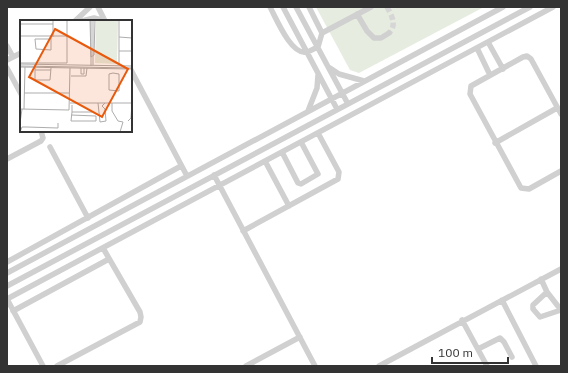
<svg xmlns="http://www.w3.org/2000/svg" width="568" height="373" font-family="'IBM Plex Sans',sans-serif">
  <rect width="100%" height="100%" fill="#fff"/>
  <path fill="#e6ecdf" d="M316 7H484L359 73 350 70Z"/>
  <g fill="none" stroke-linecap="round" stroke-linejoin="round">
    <path stroke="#d6d6d6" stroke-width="5.5" stroke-dasharray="5.5 3" stroke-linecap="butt" d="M387 7C392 16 397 25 389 33"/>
    <path stroke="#d0d0d0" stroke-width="5.5" d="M98 7 105 21
      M270 7C276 18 291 55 306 52 310 52 314 48 318 47L322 33 309 7
      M283 7 337 109
      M296 7 348 104
      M357 14 367 31 374 38H381L389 33
      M75 21 90 7
      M82 21 94 18 105 21
      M322 33 371 7
      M488 42 503 69
      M7 46 13 57
      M477 48 490 75
      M7 60 21 53
      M7 68 21 94
      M330 68 339 74 364 81
      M131 70 187 176
      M308 111 317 88 318 75
      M561 114 531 59 527 56 523 57 471 86 470 94 521 188 529 189 561 171
      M495 143 557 108
      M50 147 88 218
      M282 152 298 183 301 184 318 174 301 142
      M7 159 41 141 43 138 41 131
      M265 161 289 206
      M214 175 315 366
      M243 231 338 179 339 172 318 133
      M7 262 181 166
      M7 273 503 7
      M541 279 547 292 533 305V309L540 317 561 310
      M7 286 530 7
      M547 292 561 310
      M7 299 553 7
      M7 299 43 366
      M502 300 536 366
      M13 311 109 259
      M462 320 487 366
      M478 349 500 338 504 342 512 357
      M57 366 140 322 141 317 140 312 103 248
      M246 366 300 337
      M379 366 561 269"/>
  </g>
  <g transform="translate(20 20)">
    <rect width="112" height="112" fill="#fff"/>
    <path d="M76 0H98L97 44 75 43Z" fill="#e6ecdf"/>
    <path fill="none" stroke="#adadad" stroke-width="1" d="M70 0 71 37 74 35 75 0M0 4H33M0 16H47M33 17V0M99 17 112 18M31 19H15L16 29 31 30V17M99 31H112M0 43H47M47 43V0M0 44 112 46M73 45V0M99 45V0M0 46 112 48M71 46V0M0 47 112 49M15 48V60H30L31 48M61 48V54H64V48M15 50H31M93 53 99 54V71L89 70V54ZM51 56H66L67 48M4 73H49M50 83H112M78 83 80 102 86 101 85 89 82 86 85 83M92 83V91L98 101 103 102 100 112M52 85V92H72M0 89 49 90 50 48M4 89 5 47M51 95 76 96V101H51L52 92M108 101 111 98 112 83M0 103 2 89M0 112 2 107H7L38 108V103"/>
    <path fill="#e8590c" fill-opacity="0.15" stroke="#e8590c" stroke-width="2" d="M35 9 108 49 82 97 9 57Z"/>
    <rect width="112" height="112" fill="none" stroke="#333" stroke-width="2"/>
  </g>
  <rect width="568" height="373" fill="none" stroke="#333333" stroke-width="16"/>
  <path d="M432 357v6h76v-6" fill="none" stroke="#333333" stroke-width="2"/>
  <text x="438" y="357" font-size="12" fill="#333333" stroke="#ffffff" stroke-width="3" paint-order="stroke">100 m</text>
</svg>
